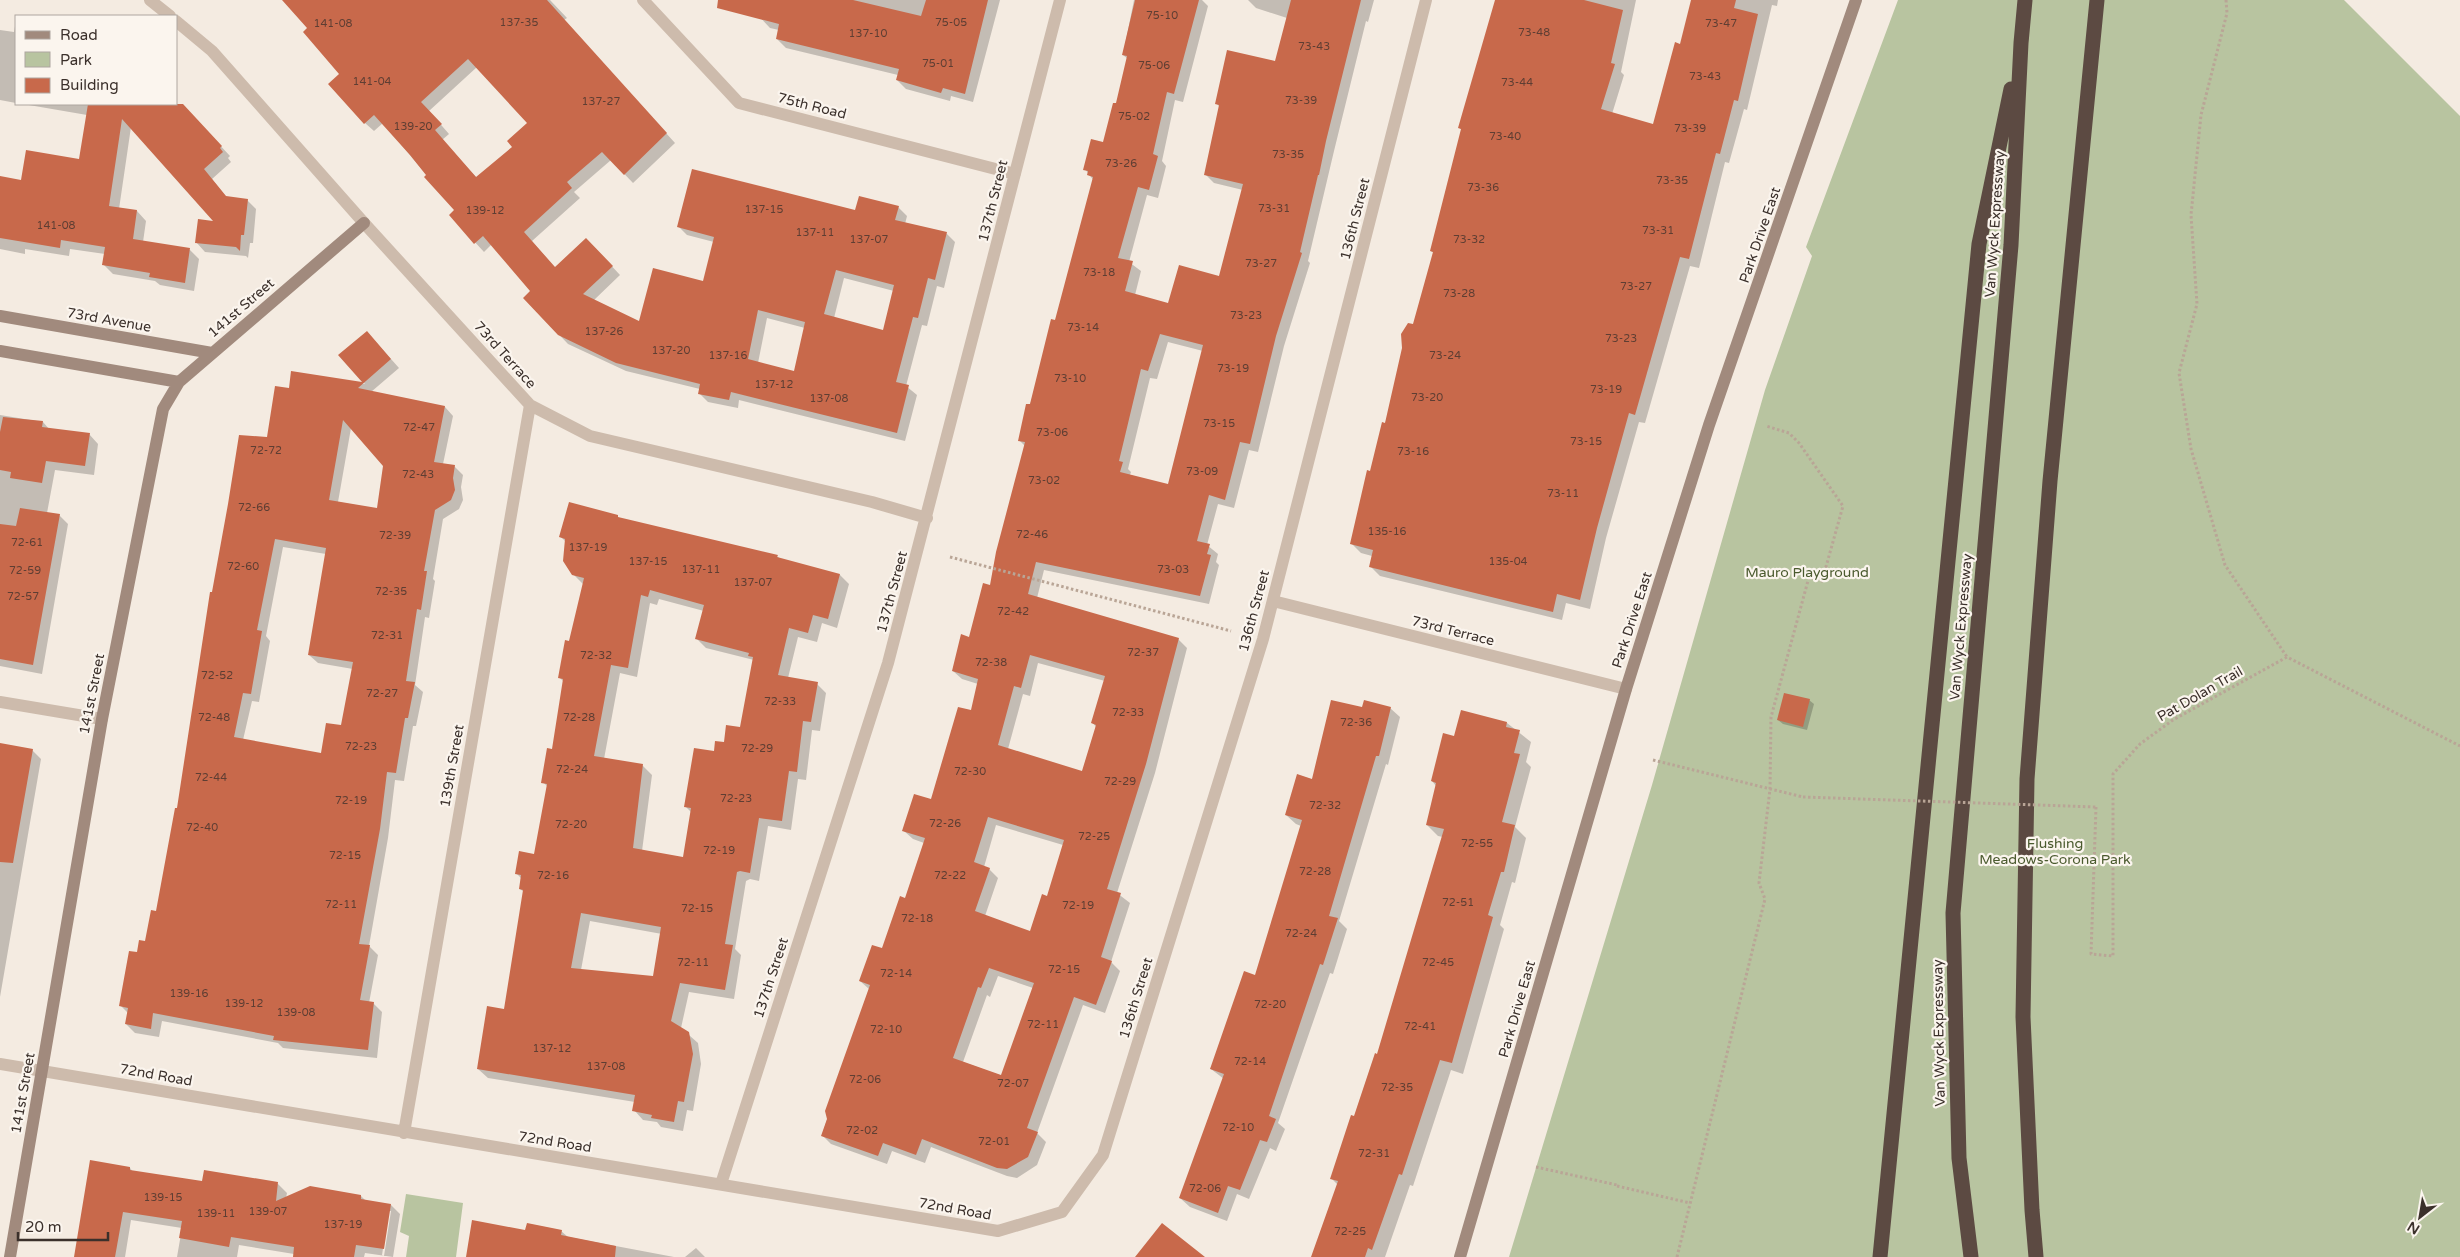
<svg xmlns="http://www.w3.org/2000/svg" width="2460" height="1257" font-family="'Varela Round',sans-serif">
  <rect width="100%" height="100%" fill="#f4ebe1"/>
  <path fill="#b8c4a0" d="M1898 0H2344L2460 116V1257H1509L1652 785 1765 390 1812 256 1806 247Z
    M406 1194 463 1203 456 1257H406L409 1236 400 1232Z"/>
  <path fill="#0003" fill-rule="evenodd" d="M283 0H550L567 18 564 20 675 143 633 183 611 160 574 192 580 198 532 241 556 269 595 248 620 275 593 301 639 323 704 283 714 242 687 235 678 226 898 207 907 216 905 224 946 233 955 242 944 288 937 286 927 326 922 325 906 386 917 395 905 441 739 400 738 408 708 402 699 393 700 389 626 371 568 344 524 298 532 291 492 244 484 252 450 215 456 210 383 123 374 131 365 123 341 74 309 29ZM477 67 529 123 513 147 477 178 442 140 449 134 429 111ZM844 278 894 291 884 331 834 318ZM767 318 805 328 795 372 758 363Z
    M744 0H1000L973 102 951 96 950 101 906 89 897 80 898 75 786 48 777 39 779 30 770 28Z
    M1134 0H1202L1208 6 1183 102 1175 100 1162 161 1166 166 1158 198 1147 195 1129 262 1141 271 1135 295 1169 304 1220 278 1243 190 1214 183 1205 174 1220 107 1217 104 1276 63 1287 18 1256 8 1248 0H1374L1368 22 1366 21 1334 151 1308 261 1310 263 1284 346 1258 452 1249 450 1234 508 1218 504 1207 545 1218 554 1216 562 1219 565 1209 604 1044 570 1037 598 1178 639 1187 648 1155 773 1117 893 1130 903 1111 962 1120 971 1105 1013 1083 1005 1037 1133 1046 1142 1037 1165 1017 1178 1007 1176 931 1147 925 1163 892 1151 887 1164 831 1144 822 1135 869 989 860 981 882 950 906 899 924 843 913 839 904 831 932 801 972 711 978 684 962 679 953 671 970 638 991 586 1025 446 1019 440 1056 321 1094 181 1085 169 1104 143 1117 105 1128 59 1123 55ZM1168 342 1203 351 1169 486 1130 475 1131 472 1128 469 1150 378 1157 379ZM1038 663 1105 681 1093 723 1096 727 1082 773 1008 749 1023 694 1030 696ZM996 825 1063 845 1048 898 1031 933 985 916 998 878 989 869 984 867ZM998 976 1033 988 1002 1076 963 1062 987 995 990 997Z
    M1500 0H1636L1621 72 1624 75 1612 114 1654 125 1681 45 1692 0H1778L1777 6 1772 5 1747 110 1744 109 1729 163 1725 162 1699 268 1690 266 1645 423 1639 422 1606 538 1590 609 1566 603 1562 620 1380 576 1370 566 1372 556 1361 553 1351 543 1434 253 1431 251 1462 130 1460 128Z
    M16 20V103L0 100V30L14 32Z
    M23 104H161L188 123 201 125 230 156 228 158 231 162 212 179 227 198 247 200 256 209 253 243H250L248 258 246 256 205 252 196 242 216 222 131 127 119 209 137 211 146 221 143 242 190 250 199 259 194 291 160 285 155 281 113 274 104 265 105 254 70 249 69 256 25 249V254L0 249V177L22 181 80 161 87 115Z
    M375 341 399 368 371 392 445 407 453 416 443 464 454 466 463 475 461 487 463 500 459 509 443 519 433 579 435 581 429 618 425 617 415 685 423 692 416 726H413L404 781 395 780 388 838 369 946 378 955 369 1003H373L382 1012 377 1058 283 1048 278 1043 162 1021 159 1037 135 1033 126 1024 128 1013 121 1006 138 953 146 942 157 912 178 810 213 594 268 438 290 389 292 372 365 384 340 355ZM351 428 385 465 378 509 338 502ZM283 547 326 554 309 655 318 663 353 669 342 727 322 755 243 740 252 701 259 702 270 641 266 636Z
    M0 415 43 422 49 429 89 434 98 444 94 475 55 470 47 513 59 515 68 524 42 674 0 666Z
    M620 519 777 556 780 559 840 575 849 584 837 628 822 623 817 642 798 637 788 678 817 684 826 693 820 731 812 730 806 780 798 779 791 830 768 826 759 881 750 879 746 881 735 949 741 955 734 999 689 992 681 1028 698 1043 701 1064 693 1111 687 1110 683 1131 661 1127 657 1122 643 1120 634 1110 635 1102 488 1078 478 1069 506 1010 524 892 520 889 522 879 516 873 535 855 548 787 543 782 553 750 564 682 560 678 584 585 573 574 566 542 561 537ZM659 599 704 611 697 639 706 648 754 660 741 728 715 753 686 807 691 812 684 858 642 851 652 775 643 766 604 759 620 673 637 677 650 603 657 605ZM590 921 662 934 654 977 581 970Z
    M1809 700 1814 704 1807 730 1783 724 1778 720Z
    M1390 708 1400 717 1388 765 1386 764 1339 921 1347 929 1333 974 1330 973 1278 1123 1285 1129 1276 1151 1270 1148 1249 1199 1237 1194 1227 1221 1190 1207 1180 1198 1224 1079 1211 1069 1256 977 1301 826 1296 824 1286 815 1363 709Z
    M1507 723 1531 742 1526 762 1531 767 1515 827 1526 838 1515 883 1512 882 1500 925 1504 929 1463 1074 1451 1070 1413 1186 1410 1185 1385 1257H1312L1338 1185 1332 1179 1378 1056 1443 837 1438 836 1427 825 1436 786 1432 781 1455 737Z
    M0 745 32 750 41 759 0 997Z
    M130 1168 133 1172 203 1183 278 1184 287 1193 286 1198 361 1196 366 1201 391 1205 400 1214 393 1257 365 1253 364 1257H296L294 1254 239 1245 237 1257H177L182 1228 131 1220 125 1257H75ZM389 1211H391L384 1256 382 1255Z
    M526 1231H561L568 1237 674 1257H467Z
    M696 1248 705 1257H685Z"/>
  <path fill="#c8694b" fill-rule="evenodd" d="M282 0H547L667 133 624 175 602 152 567 182 572 188 524 232 555 267 586 238 613 266 583 294 639 321 653 268 703 281 714 237 677 227 692 169 855 210 859 196 899 206 895 220 947 232 935 280 928 278 918 318 913 317 896 382 909 385 897 433 731 392 729 400 698 394 700 384 616 363 558 335 523 298 530 291 483 236 474 244 449 215 454 210 424 177 426 175 410 155 374 115 364 124 328 84 339 74 303 32 307 28ZM468 59 527 123 507 141 512 147 476 177 435 130 442 124 421 102ZM836 270 894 285 883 330 824 314ZM758 310 805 322 794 371 748 359Z
    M718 0H853L921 16 926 0H988L965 94 943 88 941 93 896 80 899 69 776 39 779 24 717 8Z
    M1135 0H1199L1174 94 1167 92 1153 154 1158 156 1149 190 1138 187 1118 258 1133 261 1125 291 1168 303 1179 265 1219 276 1243 184 1204 175 1219 105 1215 104 1227 50 1275 61 1291 0H1361L1326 141 1319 175H1318L1300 252 1302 253 1276 336 1250 444 1240 442 1225 500 1209 495 1197 541 1210 544 1207 554 1211 555 1200 596 1036 562 1028 594 1179 638 1146 764 1107 889 1121 893 1101 957 1112 961 1096 1005 1074 997 1027 1128 1038 1132 1028 1157 1007 1169 997 1168 922 1139 916 1155 883 1143 878 1156 821 1136 827 1119 825 1111 870 985 859 981 872 945 882 948 900 896 905 898 925 838 902 831 914 794 931 799 958 707 971 710 978 679 952 671 961 634 969 637 983 583 990 585 996 552 1025 442 1018 441 1026 404H1030L1051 319 1055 320 1093 177 1087 175 1088 171 1083 170 1091 139 1103 142 1113 103H1116L1127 56 1122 55ZM1160 334 1203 345 1168 484 1120 472 1123 462 1119 461 1141 369 1148 371ZM1030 655 1105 676 1091 723 1096 725 1082 771 998 745 1014 686 1021 688ZM988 817 1064 840 1047 896 1042 894 1030 931 975 911 990 868 974 862ZM989 968 1034 983 1001 1075 953 1058 978 987 981 988Z
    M1495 0H1584L1623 10 1611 63 1615 64 1601 109 1653 124 1675 42 1680 44 1691 0H1736L1734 8 1758 14 1738 101 1734 100 1720 154 1716 153 1689 259 1680 257 1635 415 1629 413 1597 528 1580 600 1557 594 1553 612 1369 567 1373 550 1350 544 1367 470 1370 471 1382 422 1385 423 1402 348 1401 334 1408 323 1413 324 1433 252 1430 251 1461 129 1458 128Z
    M88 104H183L222 146 220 148 223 152 204 169 226 196 248 199 244 235H241L240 251 236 247 195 243 198 219 213 221 122 119 109 206 137 210 133 239 190 248 185 283 149 277 150 273 102 265 105 247 61 240 60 248 0 238V176L21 180 26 150 79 159Z
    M367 331 391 359 358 388 445 406 434 462 455 465 453 478 455 490 451 500 435 510 424 571H427L421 610 417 609 406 681 415 682 408 718H405L396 773 387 772 380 829 359 944 370 945 360 1000 374 1002 368 1050 273 1040 274 1036 153 1013 151 1029 125 1024 128 1008 119 1006 129 951 137 952 139 940 145 941 151 910 156 911 175 808H177L210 592H212L228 504 239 435 267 437 275 386 289 388 291 371 362 382 338 355ZM343 420 383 466 377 508 329 500ZM275 539 326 548 308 655 353 662 341 725 326 723 321 753 234 737 243 693 251 694 262 631 257 630Z
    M3 417 43 421 42 427 90 433 85 466 46 461 42 483 10 478 11 472 0 470V432Z
    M569 502 618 515V517L778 555 777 557 840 574 828 619 813 615 808 633 789 628 778 675 818 682 811 722 803 721 797 772 789 771 782 821 759 818 750 873 740 871 737 872 725 944 733 945 725 990 680 983 671 1021 689 1032 693 1054 684 1102 678 1101 674 1122 651 1118 652 1115 632 1111 635 1095 477 1069 487 1006 504 1009 523 890 519 889 521 875 515 874 519 851 534 854 547 784 541 783 547 748 552 749 563 679 558 678 565 640 569 641 584 578 572 575 563 561 565 539 559 537ZM650 590 704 605 695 639 749 653 748 656 753 657 740 727 726 725 724 742 715 741 714 751 694 748 684 807 691 808 683 857 633 848 643 764 594 756 611 665 628 668 641 595 648 597ZM581 913 661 927 653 976 571 968Z
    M20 508 60 514 33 665 0 659V524L16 526Z
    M1784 693 1810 699 1803 727 1777 720Z
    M1331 700 1362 707 1364 700 1391 707 1379 756H1376L1329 916 1338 918 1323 965 1320 964 1269 1116 1276 1119 1267 1142 1260 1140 1240 1190 1228 1186 1218 1213 1179 1198 1224 1074 1210 1069 1244 971 1255 975 1302 820 1285 815 1297 774 1312 779Z
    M1461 710 1507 722 1506 727 1520 730 1514 753 1520 754 1502 822 1515 825 1504 872H1501L1488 915 1493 917 1452 1063 1440 1060 1402 1175 1399 1174 1372 1250 1368 1248 1365 1257H1311L1338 1181 1330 1179 1351 1115 1354 1116 1375 1053 1377 1054 1444 829 1426 825 1436 783 1431 781 1443 733 1454 736Z
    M0 743 33 749 13 863 0 862Z
    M90 1160 130 1167V1170L202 1181 204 1170 278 1182 276 1201 310 1186 361 1195V1199L391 1204 384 1249 356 1245 354 1257H293L294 1247 231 1237 229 1247 179 1238 182 1221 123 1212 115 1257H74Z
    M472 1220 525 1230 527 1223 562 1230 561 1235 616 1246 615 1257H466Z
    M1162 1223 1205 1257H1135Z"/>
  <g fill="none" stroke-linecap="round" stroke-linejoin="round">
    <path stroke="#b9a596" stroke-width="3" stroke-dasharray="2.5 2.5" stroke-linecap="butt" d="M2226 0 2227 13 2201 115 2191 215 2197 304 2179 373 2191 449 2225 565 2287 657
      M950 557 1231 631
      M1653 760 1803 797
      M2096 807 2091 954 2113 956V774L2140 744 2173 720 2287 657 2460 746
      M1536 1167 1617 1185
      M1617 1186 1690 1203
      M1677 1257 1765 899 1759 883 1770 789 1771 717 1809 577 1822 581 1843 506 1799 443 1789 433 1766 426"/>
    <path stroke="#cdbbac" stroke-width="12" d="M150 0 170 16
      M643 0 739 103 1015 174
      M176 21 212 51 364 223 530 405 590 436 872 502 927 518
      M1273 601 1626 689
      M0 702 102 719
      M0 1064 998 1231 1062 1212 1103 1155 1263 639 1426 0
      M404 1133 530 405
      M721 1184 888 663 1060 0"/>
    <path stroke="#a18a7d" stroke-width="12" d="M0 316 212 353
      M0 351 179 382
      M10 1257 102 719 163 409 179 382 364 223
      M1460 1257 1626 689 1709 425 1856 0"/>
    <path stroke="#5c4a42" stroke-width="15" d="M1880 1257 1979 244 2011 89
      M1971 1257 1959 1158 1953 913 2011 245 2021 43 2025 0
      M2036 1257 2032 1210 2023 1017 2027 779 2050 481 2097 0"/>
    <path stroke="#b9a596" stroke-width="3" stroke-dasharray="2.5 2.5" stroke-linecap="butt" d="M1803 797 2096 807"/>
  </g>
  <g text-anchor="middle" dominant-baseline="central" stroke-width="4.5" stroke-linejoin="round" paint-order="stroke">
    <g font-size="11" fill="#5e3e33">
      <text x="1162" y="15">75-10</text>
      <text x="519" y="22">137-35</text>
      <text x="951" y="22">75-05</text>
      <text x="333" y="23">141-08</text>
      <text x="1721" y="23">73-47</text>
      <text x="1534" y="32">73-48</text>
      <text x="868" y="33">137-10</text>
      <text x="1314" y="46">73-43</text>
      <text x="938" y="63">75-01</text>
      <text x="1154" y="65">75-06</text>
      <text x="1705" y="76">73-43</text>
      <text x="372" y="81">141-04</text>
      <text x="1517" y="82">73-44</text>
      <text x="1301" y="100">73-39</text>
      <text x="601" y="101">137-27</text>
      <text x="1134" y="116">75-02</text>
      <text x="413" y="126">139-20</text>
      <text x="1690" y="128">73-39</text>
      <text x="1505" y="136">73-40</text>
      <text x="1288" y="154">73-35</text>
      <text x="1121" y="163">73-26</text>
      <text x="1672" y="180">73-35</text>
      <text x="1483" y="187">73-36</text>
      <text x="1274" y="208">73-31</text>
      <text x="764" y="209">137-15</text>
      <text x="485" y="210">139-12</text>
      <text x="56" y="225">141-08</text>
      <text x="1658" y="230">73-31</text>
      <text x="815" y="232">137-11</text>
      <text x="869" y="239">137-07</text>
      <text x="1469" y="239">73-32</text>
      <text x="1261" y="263">73-27</text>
      <text x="1099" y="272">73-18</text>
      <text x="1636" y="286">73-27</text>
      <text x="1459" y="293">73-28</text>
      <text x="1246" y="315">73-23</text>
      <text x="1083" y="327">73-14</text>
      <text x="604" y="331">137-26</text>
      <text x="1621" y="338">73-23</text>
      <text x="671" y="350">137-20</text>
      <text x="728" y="355">137-16</text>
      <text x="1445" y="355">73-24</text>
      <text x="1233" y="368">73-19</text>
      <text x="1070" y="378">73-10</text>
      <text x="774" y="384">137-12</text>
      <text x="1606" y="389">73-19</text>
      <text x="1427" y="397">73-20</text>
      <text x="829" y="398">137-08</text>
      <text x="1219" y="423">73-15</text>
      <text x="419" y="427">72-47</text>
      <text x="1052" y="432">73-06</text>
      <text x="1586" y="441">73-15</text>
      <text x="266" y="450">72-72</text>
      <text x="1413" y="451">73-16</text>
      <text x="1202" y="471">73-09</text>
      <text x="418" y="474">72-43</text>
      <text x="1044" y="480">73-02</text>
      <text x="1563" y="493">73-11</text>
      <text x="254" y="507">72-66</text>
      <text x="1387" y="531">135-16</text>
      <text x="1032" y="534">72-46</text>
      <text x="395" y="535">72-39</text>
      <text x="27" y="542">72-61</text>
      <text x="588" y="547">137-19</text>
      <text x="648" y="561">137-15</text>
      <text x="1508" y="561">135-04</text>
      <text x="243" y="566">72-60</text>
      <text x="701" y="569">137-11</text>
      <text x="1173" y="569">73-03</text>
      <text x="25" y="570">72-59</text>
      <text x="753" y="582">137-07</text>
      <text x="391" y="591">72-35</text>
      <text x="23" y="596">72-57</text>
      <text x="1013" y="611">72-42</text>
      <text x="387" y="635">72-31</text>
      <text x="1143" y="652">72-37</text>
      <text x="596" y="655">72-32</text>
      <text x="991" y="662">72-38</text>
      <text x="217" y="675">72-52</text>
      <text x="382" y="693">72-27</text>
      <text x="780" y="701">72-33</text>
      <text x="1128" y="712">72-33</text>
      <text x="214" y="717">72-48</text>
      <text x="579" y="717">72-28</text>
      <text x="1356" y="722">72-36</text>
      <text x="361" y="746">72-23</text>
      <text x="757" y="748">72-29</text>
      <text x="572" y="769">72-24</text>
      <text x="970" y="771">72-30</text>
      <text x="211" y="777">72-44</text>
      <text x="1120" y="781">72-29</text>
      <text x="736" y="798">72-23</text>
      <text x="351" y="800">72-19</text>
      <text x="1325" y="805">72-32</text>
      <text x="945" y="823">72-26</text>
      <text x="571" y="824">72-20</text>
      <text x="202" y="827">72-40</text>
      <text x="1094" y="836">72-25</text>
      <text x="1477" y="843">72-55</text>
      <text x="719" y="850">72-19</text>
      <text x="345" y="855">72-15</text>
      <text x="1315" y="871">72-28</text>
      <text x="553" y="875">72-16</text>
      <text x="950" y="875">72-22</text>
      <text x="1458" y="902">72-51</text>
      <text x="341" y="904">72-11</text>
      <text x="1078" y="905">72-19</text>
      <text x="697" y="908">72-15</text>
      <text x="917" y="918">72-18</text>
      <text x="1301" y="933">72-24</text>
      <text x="693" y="962">72-11</text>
      <text x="1438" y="962">72-45</text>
      <text x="1064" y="969">72-15</text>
      <text x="896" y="973">72-14</text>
      <text x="189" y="993">139-16</text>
      <text x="244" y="1003">139-12</text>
      <text x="1270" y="1004">72-20</text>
      <text x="296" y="1012">139-08</text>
      <text x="1043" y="1024">72-11</text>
      <text x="1420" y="1026">72-41</text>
      <text x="886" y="1029">72-10</text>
      <text x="552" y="1048">137-12</text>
      <text x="1250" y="1061">72-14</text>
      <text x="606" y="1066">137-08</text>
      <text x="865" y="1079">72-06</text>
      <text x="1013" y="1083">72-07</text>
      <text x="1397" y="1087">72-35</text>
      <text x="1238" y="1127">72-10</text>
      <text x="862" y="1130">72-02</text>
      <text x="994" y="1141">72-01</text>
      <text x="1374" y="1153">72-31</text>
      <text x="1205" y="1188">72-06</text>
      <text x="163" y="1197">139-15</text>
      <text x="268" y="1211">139-07</text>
      <text x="216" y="1213">139-11</text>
      <text x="343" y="1224">137-19</text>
      <text x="1350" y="1231">72-25</text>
    </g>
    <g font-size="14" fill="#3b302b" stroke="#fbf5ee">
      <text transform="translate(812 106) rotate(14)">75th Road</text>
      <text transform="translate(993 201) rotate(-76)">137th Street</text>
      <text transform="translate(1355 219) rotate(-76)">136th Street</text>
      <text transform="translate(1995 224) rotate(-86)">Van Wyck Expressway</text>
      <text transform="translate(1760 235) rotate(-71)">Park Drive East</text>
      <text transform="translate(241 308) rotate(-41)">141st Street</text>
      <text transform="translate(109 320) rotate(10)">73rd Avenue</text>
      <text transform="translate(505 355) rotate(48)">73rd Terrace</text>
      <text transform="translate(892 592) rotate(-75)">137th Street</text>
      <text transform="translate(1254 611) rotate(-75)">136th Street</text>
      <text transform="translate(1632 620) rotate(-72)">Park Drive East</text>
      <text transform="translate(1961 627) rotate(-85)">Van Wyck Expressway</text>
      <text transform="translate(1453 631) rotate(14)">73rd Terrace</text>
      <text transform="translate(92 694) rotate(-79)">141st Street</text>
      <text transform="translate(2200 694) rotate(-30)">Pat Dolan Trail</text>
      <text transform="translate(452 766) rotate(-80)">139th Street</text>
      <text transform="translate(771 978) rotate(-72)">137th Street</text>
      <text transform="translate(1136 998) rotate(-73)">136th Street</text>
      <text transform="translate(1517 1009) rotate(-74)">Park Drive East</text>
      <text transform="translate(1939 1033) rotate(-91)">Van Wyck Expressway</text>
      <text transform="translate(156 1075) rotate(10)">72nd Road</text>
      <text transform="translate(23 1093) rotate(-80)">141st Street</text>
      <text transform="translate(555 1142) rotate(9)">72nd Road</text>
      <text transform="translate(955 1209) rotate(10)">72nd Road</text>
    </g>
    <g font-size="14" fill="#4a5a2e" stroke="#fbf5ee">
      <text x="1807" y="572">Mauro Playground</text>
      <text x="2055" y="843">Flushing<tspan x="2055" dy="16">Meadows-Corona Park</tspan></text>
    </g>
  </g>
  <rect x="15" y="15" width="162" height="90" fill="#fbf5ee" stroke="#aea6a0"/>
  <rect x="25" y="31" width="25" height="8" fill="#a18a7d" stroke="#aea6a0"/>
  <text x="60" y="40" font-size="15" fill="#3b302b">Road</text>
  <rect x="25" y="52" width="25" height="15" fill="#b8c4a0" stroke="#aea6a0"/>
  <text x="60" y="65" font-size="15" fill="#3b302b">Park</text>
  <rect x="25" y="78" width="25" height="15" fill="#c8694b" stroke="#aea6a0"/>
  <text x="60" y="90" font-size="15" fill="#3b302b">Building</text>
  <g transform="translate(2420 1217) rotate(211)" stroke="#fbf5ee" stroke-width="4" paint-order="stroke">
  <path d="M0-4L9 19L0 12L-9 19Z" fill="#3b302b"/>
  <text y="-8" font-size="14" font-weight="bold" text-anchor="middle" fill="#3b302b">N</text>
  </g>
  <path d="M18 1232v8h90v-8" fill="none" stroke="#3b302b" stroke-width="2.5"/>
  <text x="25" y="1232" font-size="15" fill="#3b302b" stroke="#fbf5ee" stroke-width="4" paint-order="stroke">20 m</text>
</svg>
